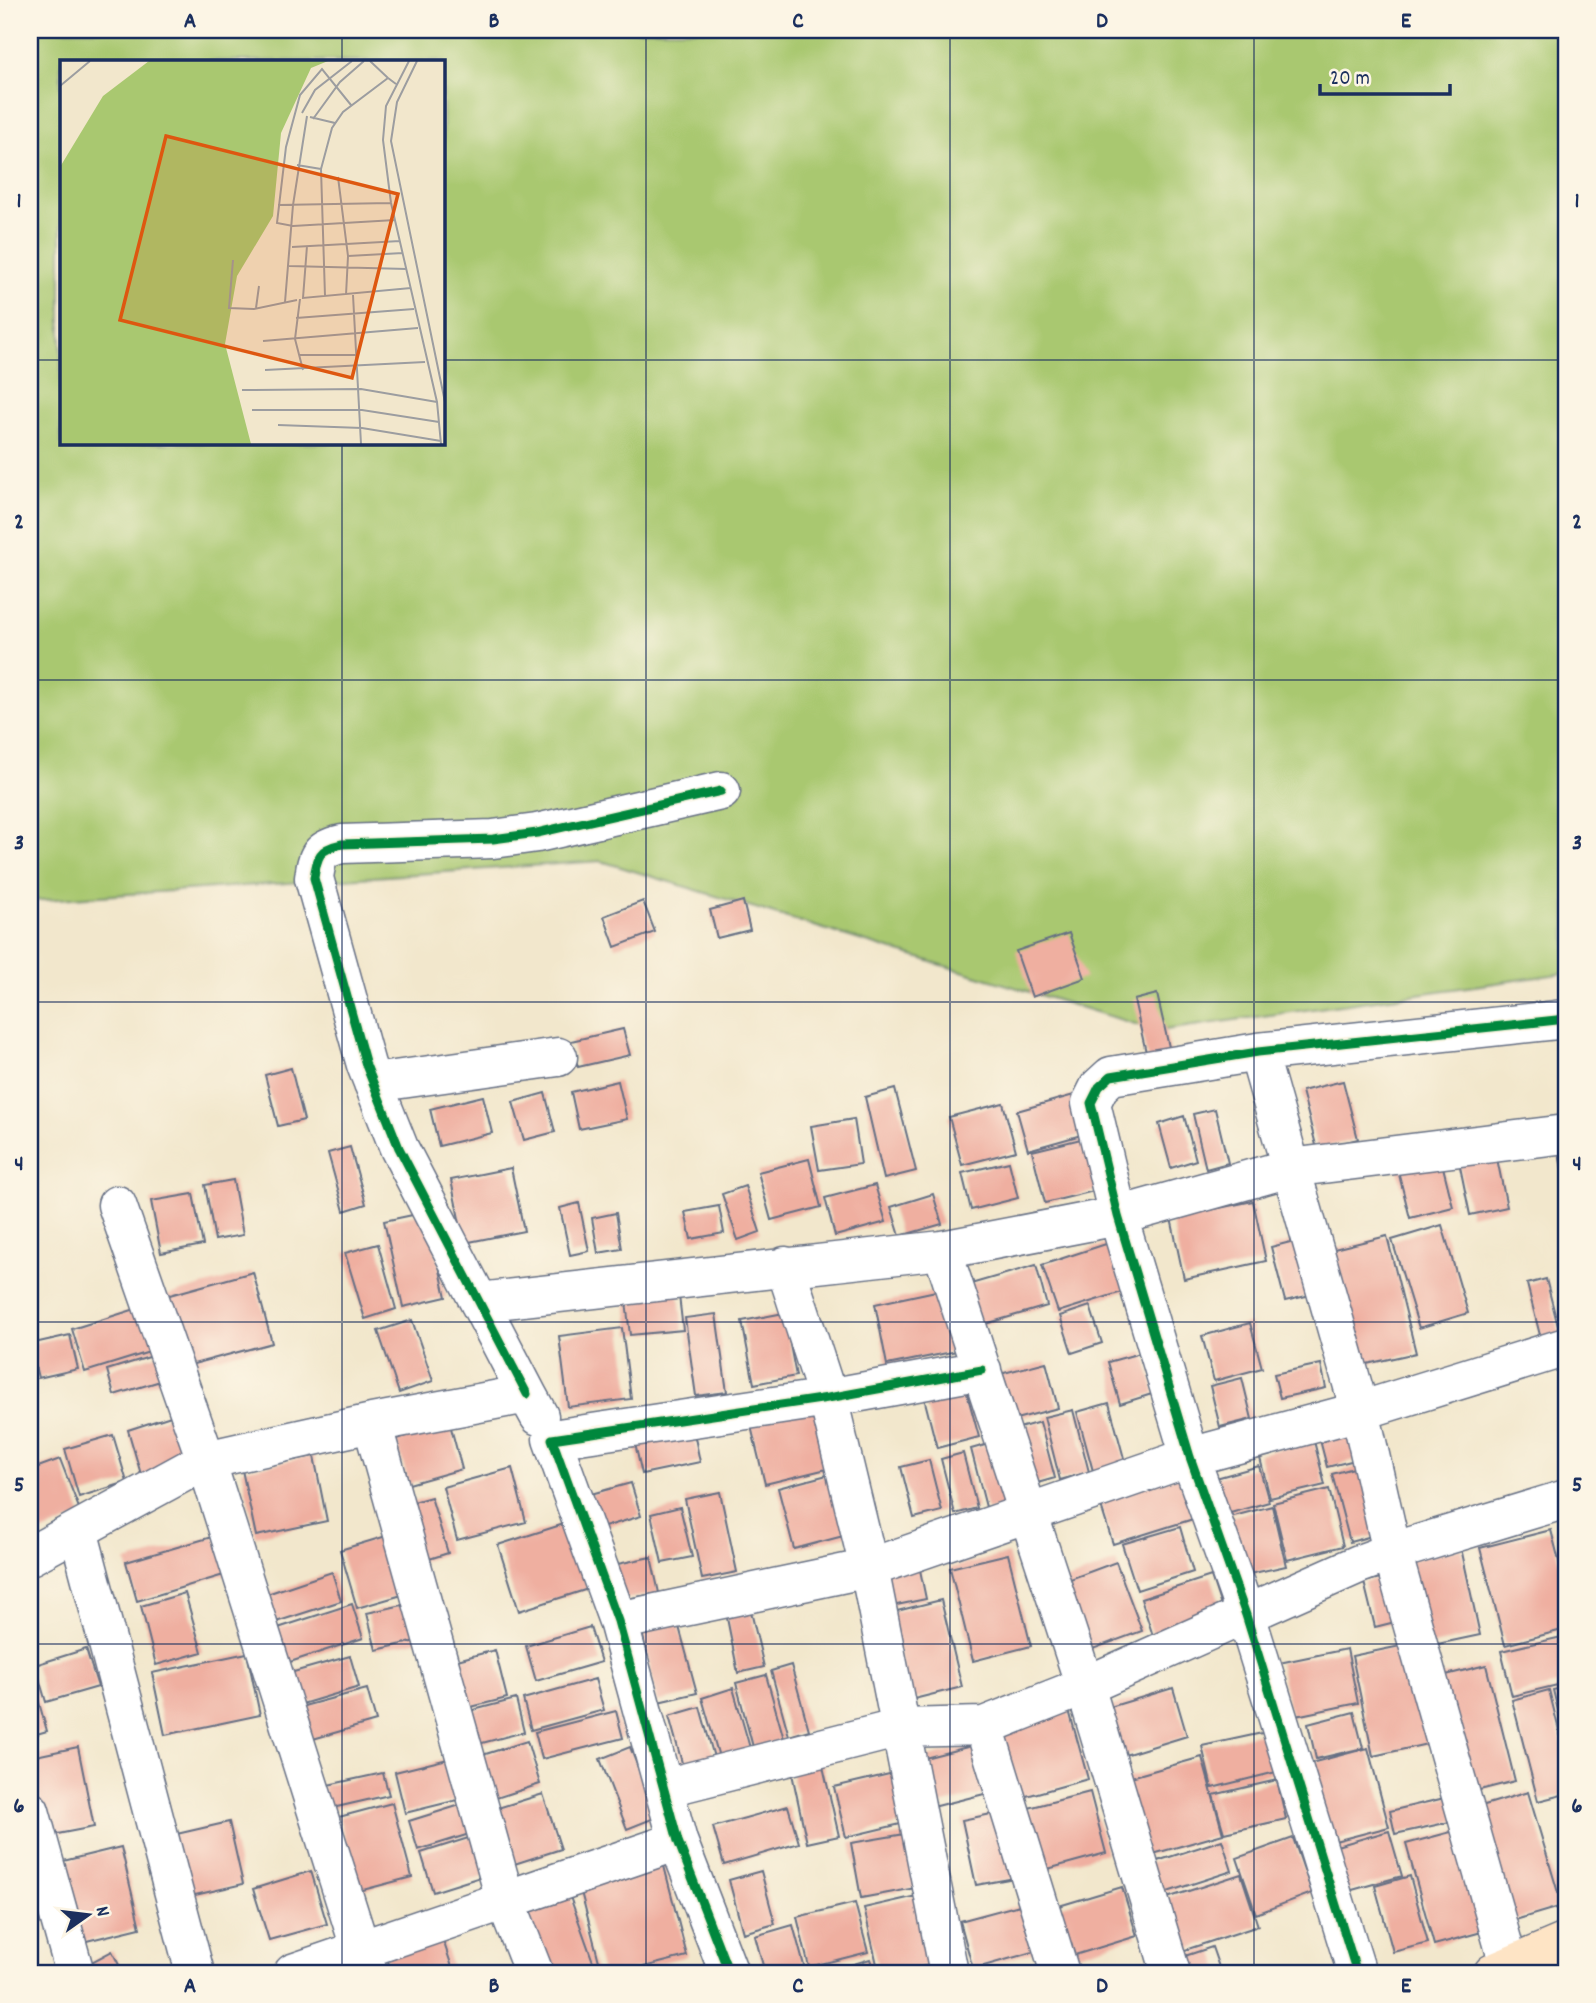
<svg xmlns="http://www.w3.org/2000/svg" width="1596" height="2003" font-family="Dekko,sans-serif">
  <rect width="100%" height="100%" fill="#fcf5e5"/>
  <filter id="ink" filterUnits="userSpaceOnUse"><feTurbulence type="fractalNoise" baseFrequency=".0143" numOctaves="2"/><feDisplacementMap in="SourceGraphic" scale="14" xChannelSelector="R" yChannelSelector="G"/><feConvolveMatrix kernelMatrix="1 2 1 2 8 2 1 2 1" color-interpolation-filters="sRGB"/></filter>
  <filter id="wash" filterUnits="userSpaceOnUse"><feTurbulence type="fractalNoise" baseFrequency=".00686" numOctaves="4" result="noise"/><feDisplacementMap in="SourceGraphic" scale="28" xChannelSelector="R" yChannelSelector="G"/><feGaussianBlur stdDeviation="1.57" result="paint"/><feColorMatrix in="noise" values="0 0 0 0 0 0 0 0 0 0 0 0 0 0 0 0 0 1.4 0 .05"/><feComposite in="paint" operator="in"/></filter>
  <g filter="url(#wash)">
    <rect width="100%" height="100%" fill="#f2e7cc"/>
    <path fill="#a9c870" stroke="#627c67" stroke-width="2" fill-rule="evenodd" d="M30 30H1566V973L1158 1031 601 861 30 901ZM61 61H443V443H61Z"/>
    <g id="blocks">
      <path fill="#efafa0" d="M643 901 655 932 615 947 604 916Z
        M743 901 750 930 717 938 710 910Z
        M1069 933 1085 978 1032 997 1016 951Z
        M1157 994 1171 1056 1148 1061 1134 1000Z
        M623 1029 630 1055 578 1067 571 1041Z
        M291 1068 304 1120 278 1126 265 1075Z
        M618 1081 627 1119 579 1129 571 1092Z
        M1343 1081 1358 1139 1317 1149 1302 1091Z
        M895 1089 916 1171 884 1179 865 1097Z
        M545 1093 555 1132 524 1140 513 1102Z
        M1081 1093 1092 1132 1028 1150 1017 1111Z
        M483 1096 492 1133 439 1146 430 1109Z
        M1003 1103 1016 1151 962 1165 949 1117Z
        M1215 1109 1228 1163 1206 1169 1193 1114Z
        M1184 1116 1196 1160 1171 1168 1159 1124Z
        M854 1119 861 1164 819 1170 811 1126Z
        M1085 1138 1098 1190 1045 1203 1032 1151Z
        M1566 1141V1185H1565L1557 1142Z
        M1494 1144 1507 1207 1470 1215 1457 1152Z
        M350 1147 366 1204 344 1211 328 1153Z
        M1439 1151 1453 1207 1410 1218 1396 1163Z
        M809 1159 821 1207 771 1220 758 1172Z
        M1009 1162 1018 1198 971 1210 962 1173Z
        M511 1168 524 1231 464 1243 451 1180Z
        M233 1180 243 1235 215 1240 205 1185Z
        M875 1185 886 1222 835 1236 825 1198Z
        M745 1186 760 1232 738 1240 722 1194Z
        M193 1194 203 1245 161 1253 151 1201Z
        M933 1194 942 1224 900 1236 891 1207Z
        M1253 1201 1266 1261 1184 1279 1171 1218Z
        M579 1203 589 1251 570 1255 560 1208Z
        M719 1206 724 1233 691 1239 685 1212Z
        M427 1212 446 1297 403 1307 384 1221Z
        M616 1213 622 1249 598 1253 592 1218Z
        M1442 1225 1468 1313 1419 1328 1392 1240Z
        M1387 1236 1416 1353 1362 1365 1334 1249Z
        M1306 1238 1319 1293 1285 1301 1271 1247Z
        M1109 1243 1125 1291 1058 1312 1042 1265Z
        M378 1244 396 1309 365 1319 345 1253Z
        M1036 1265 1047 1306 975 1327 964 1286Z
        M253 1272 272 1343 186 1366 166 1296Z
        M1546 1279 1562 1342 1543 1347 1527 1284Z
        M678 1287 683 1330 630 1335 625 1293Z
        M950 1288 962 1350 887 1365 875 1304Z
        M145 1306 159 1349 85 1372 72 1329Z
        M1090 1306 1102 1343 1072 1353 1060 1316Z
        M784 1313 796 1376 754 1384 742 1321Z
        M716 1314 727 1392 696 1396 685 1318Z
        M412 1320 433 1381 399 1393 378 1331Z
        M1250 1323 1262 1368 1214 1381 1202 1336Z
        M622 1328 631 1399 568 1407 559 1336Z
        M70 1335 78 1369 38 1378 30 1344Z
        M1144 1352 1155 1393 1120 1404 1108 1362Z
        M159 1354 167 1379 114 1395 107 1370Z
        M1046 1362 1058 1408 1012 1420 1000 1374Z
        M1321 1364 1326 1388 1280 1398 1274 1374Z
        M1242 1378 1252 1419 1220 1427 1210 1386Z
        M963 1379 979 1437 937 1448 922 1390Z
        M1109 1403 1125 1462 1093 1471 1077 1412Z
        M825 1405 839 1466 765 1484 750 1422Z
        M1073 1410 1089 1472 1060 1480 1044 1417Z
        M180 1413 195 1465 143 1481 128 1430Z
        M1040 1422 1055 1478 1027 1486 1012 1430Z
        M692 1423 700 1462 642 1474 633 1435Z
        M450 1424 462 1469 409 1484 396 1439Z
        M1356 1431 1363 1458 1327 1467 1320 1440Z
        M113 1435 127 1482 79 1497 65 1449Z
        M1314 1441 1325 1485 1270 1498 1259 1454Z
        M996 1442 1012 1504 987 1511 971 1449Z
        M963 1453 977 1508 955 1514 941 1459Z
        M314 1456 327 1521 256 1536 242 1470Z
        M60 1459 82 1516 30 1537V1470Z
        M929 1460 942 1511 914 1518 901 1467Z
        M1368 1464 1386 1532 1350 1542 1332 1474Z
        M1259 1466 1269 1502 1227 1514 1216 1478Z
        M512 1468 526 1522 457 1540 443 1487Z
        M831 1474 847 1535 794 1549 778 1488Z
        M1179 1476 1193 1519 1113 1544 1099 1500Z
        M631 1483 641 1516 601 1528 591 1494Z
        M1329 1489 1343 1546 1287 1560 1273 1503Z
        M720 1492 737 1572 702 1579 685 1499Z
        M431 1497 448 1553 420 1562 403 1505Z
        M1272 1506 1286 1566 1240 1576 1226 1518Z
        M680 1507 692 1557 662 1563 651 1514Z
        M567 1523 588 1589 519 1611 498 1545Z
        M1180 1527 1193 1572 1137 1590 1122 1544Z
        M1551 1530 1566 1588V1629L1505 1645 1480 1548Z
        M393 1534 409 1593 357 1608 340 1550Z
        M215 1536 227 1574 137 1601 126 1562Z
        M1461 1548 1480 1635 1428 1646 1410 1560Z
        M1008 1554 1031 1646 973 1661 950 1568Z
        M651 1557 659 1593 615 1601 608 1566Z
        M1116 1562 1142 1631 1079 1654 1054 1585Z
        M919 1565 926 1599 887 1607 881 1572Z
        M332 1572 341 1601 276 1622 267 1594Z
        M1211 1576 1225 1618 1155 1642 1141 1599Z
        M1388 1576 1399 1621 1375 1627 1364 1582Z
        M185 1593 202 1652 156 1665 141 1606Z
        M941 1600 962 1687 910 1700 889 1613Z
        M420 1601 429 1638 376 1650 367 1613Z
        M352 1604 363 1638 287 1663 275 1629Z
        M750 1607 764 1667 738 1673 726 1613Z
        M678 1623 697 1693 658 1702 642 1632Z
        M590 1627 601 1662 536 1681 526 1646Z
        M1566 1636V1683L1512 1696 1501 1651Z
        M1410 1644 1432 1743 1373 1756 1352 1656Z
        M86 1649 98 1687 46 1702 35 1665Z
        M1347 1649 1358 1703 1291 1717 1279 1663Z
        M495 1650 507 1698 459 1710 446 1663Z
        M247 1653 260 1715 165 1735 152 1673Z
        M350 1656 359 1687 292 1707 283 1675Z
        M791 1665 809 1730 789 1736 771 1671Z
        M1486 1665 1515 1781 1464 1794 1434 1678Z
        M766 1675 784 1739 753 1747 736 1683Z
        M30 1678H32L47 1731 30 1736Z
        M595 1679 604 1710 531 1730 523 1699Z
        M1566 1687V1739H1565L1553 1690Z
        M733 1688 750 1748 719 1757 702 1698Z
        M1173 1688 1187 1736 1115 1758 1100 1710Z
        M367 1689 376 1721 299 1743 289 1710Z
        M1549 1690 1566 1759V1794L1538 1801 1512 1700Z
        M516 1699 524 1732 467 1747 458 1714Z
        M1067 1703 1088 1779 1012 1800 990 1725Z
        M700 1707 715 1761 684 1770 669 1716Z
        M616 1711 623 1738 542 1759 535 1732Z
        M1354 1712 1363 1748 1316 1759 1308 1724Z
        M1267 1732 1276 1772 1212 1788 1202 1746Z
        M527 1741 540 1784 487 1801 473 1758Z
        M983 1743 996 1791 933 1807 921 1759Z
        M78 1747 94 1827 47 1836 31 1757Z
        M630 1747 657 1817 627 1829 600 1759Z
        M1368 1748 1389 1827 1331 1842 1311 1763Z
        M456 1757 466 1798 405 1813 395 1772Z
        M1202 1757 1223 1834 1146 1856 1124 1779Z
        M822 1762 839 1836 807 1843 791 1769Z
        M898 1772 909 1822 846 1837 834 1787Z
        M383 1773 389 1795 328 1809 323 1786Z
        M1277 1780 1286 1819 1224 1833 1213 1795Z
        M1090 1792 1106 1853 1033 1873 1017 1811Z
        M1528 1792 1562 1906 1512 1921 1478 1807Z
        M543 1794 561 1849 502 1868 485 1812Z
        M1453 1796 1459 1820 1395 1834 1390 1811Z
        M470 1802 479 1831 418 1850 409 1821Z
        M392 1803 412 1877 359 1891 339 1817Z
        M788 1806 799 1843 724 1865 713 1827Z
        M1006 1811 1020 1877 976 1885 962 1820Z
        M229 1822 243 1884 182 1898 168 1836Z
        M1462 1829 1489 1930 1434 1945 1406 1844Z
        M1389 1831 1402 1876 1338 1894 1326 1849Z
        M911 1833 921 1887 861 1898 851 1843Z
        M481 1834 493 1873 433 1892 421 1853Z
        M1293 1838 1312 1893 1256 1914 1237 1858Z
        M1222 1840 1232 1871 1155 1896 1145 1865Z
        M121 1847 140 1928 74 1944 55 1863Z
        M663 1862 687 1956 620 1973H602L579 1884Z
        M311 1871 327 1924 269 1940 253 1889Z
        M761 1871 775 1924 743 1933 729 1880Z
        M1241 1874 1258 1926 1182 1951 1164 1899Z
        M1410 1876 1428 1943 1393 1952 1375 1886Z
        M1122 1887 1137 1936 1065 1958 1049 1909Z
        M569 1894 597 1973H547L525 1910Z
        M921 1895 938 1963 895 1973H879L864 1908Z
        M1031 1902 1044 1949 973 1969 960 1921Z
        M855 1903 868 1952 809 1967 797 1917Z
        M793 1925 806 1973H765L755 1936Z
        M439 1928 454 1973H392L383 1947Z
        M1212 1947 1221 1973H1184L1179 1958Z
        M112 1951 123 1973H86L82 1967Z
        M870 1959 875 1973H825Z"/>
    </g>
  </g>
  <g filter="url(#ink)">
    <use href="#blocks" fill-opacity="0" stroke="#666f84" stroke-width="2"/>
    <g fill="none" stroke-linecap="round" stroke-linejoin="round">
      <defs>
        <path id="street" d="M1258 1052 1360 1411 1392 1552 1509 1965
          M373 1083 558 1057
          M117 1205 206 1460 368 1973
          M942 1250 1085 1686 1171 1973
          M785 1266 828 1398 869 1568 949 1973
          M479 1302 942 1250 1118 1216 1290 1168 1566 1134
          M527 1394 399 1148 366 1065 314 878C317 856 319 849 342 844L493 839 537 833 721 791
          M372 1423 505 1899 534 1973
          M78 1530 195 1973
          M30 1556 206 1460 372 1423 527 1394 539 1416
          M618 1621 869 1568 1190 1457 1360 1411 1566 1347
          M984 1726 1060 1973
          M664 1788 900 1728 984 1726 1085 1686 1359 1564 1392 1552 1566 1499
          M30 1811 75 1973
          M293 1973 678 1841
          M729 1973 678 1841 618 1621 552 1439 828 1398 982 1370
          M1357 1973 1246 1615 1190 1457 1118 1216 1091 1103 1099 1087 1111 1076 1258 1052 1566 1019"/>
        <path id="secondary" d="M1493 1973 1566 1942"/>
      </defs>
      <use href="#street" stroke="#666f84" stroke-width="41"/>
      <use href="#secondary" stroke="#666f84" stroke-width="41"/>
      <use href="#street" stroke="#fff" stroke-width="38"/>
      <use href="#secondary" stroke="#fee4c5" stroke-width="38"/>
      <defs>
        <path id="cycleway" d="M527 1394 399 1148 366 1065 314 878C317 856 319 849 342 844L493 839 537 833 721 791
          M729 1973 678 1841 618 1621 552 1439 828 1398 982 1370
          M1357 1973 1246 1615 1190 1457 1118 1216 1091 1103 1099 1087 1111 1076 1258 1052 1566 1019"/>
      </defs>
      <use href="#cycleway" stroke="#fcf5e5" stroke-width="13"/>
      <use href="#cycleway" stroke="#00873e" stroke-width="9"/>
    </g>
  </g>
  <path fill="none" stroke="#1b2f5e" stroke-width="2" stroke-opacity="0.55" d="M342 30V61M646 30V1973M950 30V1973M1254 30V1973M30 360H61M443 360H1566M342 443V1973M30 680H1566M30 1002H1566M30 1322H1566M30 1644H1566"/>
  <g transform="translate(60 60)">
    <rect width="385" height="385" fill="#f2e7cc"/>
    <path d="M89 1H268L251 8 221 73 213 156 177 216 165 284 191 384H0V107L43 36Z" fill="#a9c870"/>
    <path fill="none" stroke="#9c9da0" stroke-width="2" d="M310 1 328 18M349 1 326 46 323 80 331 143 377 342 381 384M357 1 337 42 331 81 385 342M0 26 30 1M291 45 262 9 240 35 226 87 217 163 233 166 335 160M242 53 255 30 292 1M250 57 275 63M253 59 280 22 304 1M237 105 261 109M278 117 288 196 286 235M218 145 331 143M247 186 243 238 351 228M232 187 340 181M288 196 343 193M173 200 169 248 194 249 237 240M229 206 347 209M293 235 301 384M265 236 261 109 272 68 283 52 328 18 336 24M240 239 235 279 243 310M225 242 233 145 247 56M196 248 199 226M236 258 354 249M203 281 358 268M239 295H298M205 310 365 302M182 330 301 329 377 342M192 350H302L379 362M218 365 302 368 381 381"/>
    <path fill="#de5710" fill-opacity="0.15" stroke="#de5710" stroke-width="3.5" d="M106 76 338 134 292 318 60 260Z"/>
    <rect width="385" height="385" fill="none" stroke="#1b2f5e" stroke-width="3.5"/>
  </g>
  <rect width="1596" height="2003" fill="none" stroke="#fcf5e5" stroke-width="77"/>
  <g transform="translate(88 1915) rotate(76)" stroke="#fcf5e5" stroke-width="5" paint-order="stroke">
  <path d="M0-5L12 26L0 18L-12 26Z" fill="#1b2f5e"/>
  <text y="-10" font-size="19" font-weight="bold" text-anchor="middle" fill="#1b2f5e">N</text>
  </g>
  <path d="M1320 84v10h130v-10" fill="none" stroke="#1b2f5e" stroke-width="3.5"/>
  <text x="1330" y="84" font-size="21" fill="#1b2f5e" stroke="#fcf5e5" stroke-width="5" paint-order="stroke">20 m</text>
  <rect x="38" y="38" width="1520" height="1927" fill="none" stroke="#1b2f5e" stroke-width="2.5"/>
  <g font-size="23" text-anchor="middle" font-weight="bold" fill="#1b2f5e">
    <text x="190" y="27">A</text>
    <text x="494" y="27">B</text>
    <text x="798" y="27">C</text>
    <text x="1102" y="27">D</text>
    <text x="1406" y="27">E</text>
    <text x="19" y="207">1</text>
    <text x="1577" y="207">1</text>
    <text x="19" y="528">2</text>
    <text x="1577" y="528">2</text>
    <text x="19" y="849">3</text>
    <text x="1577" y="849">3</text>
    <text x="19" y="1170">4</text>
    <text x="1577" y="1170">4</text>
    <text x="19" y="1491">5</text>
    <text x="1577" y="1491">5</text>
    <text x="19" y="1812">6</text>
    <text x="1577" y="1812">6</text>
    <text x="190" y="1992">A</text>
    <text x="494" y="1992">B</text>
    <text x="798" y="1992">C</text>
    <text x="1102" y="1992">D</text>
    <text x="1406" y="1992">E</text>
  </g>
</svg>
